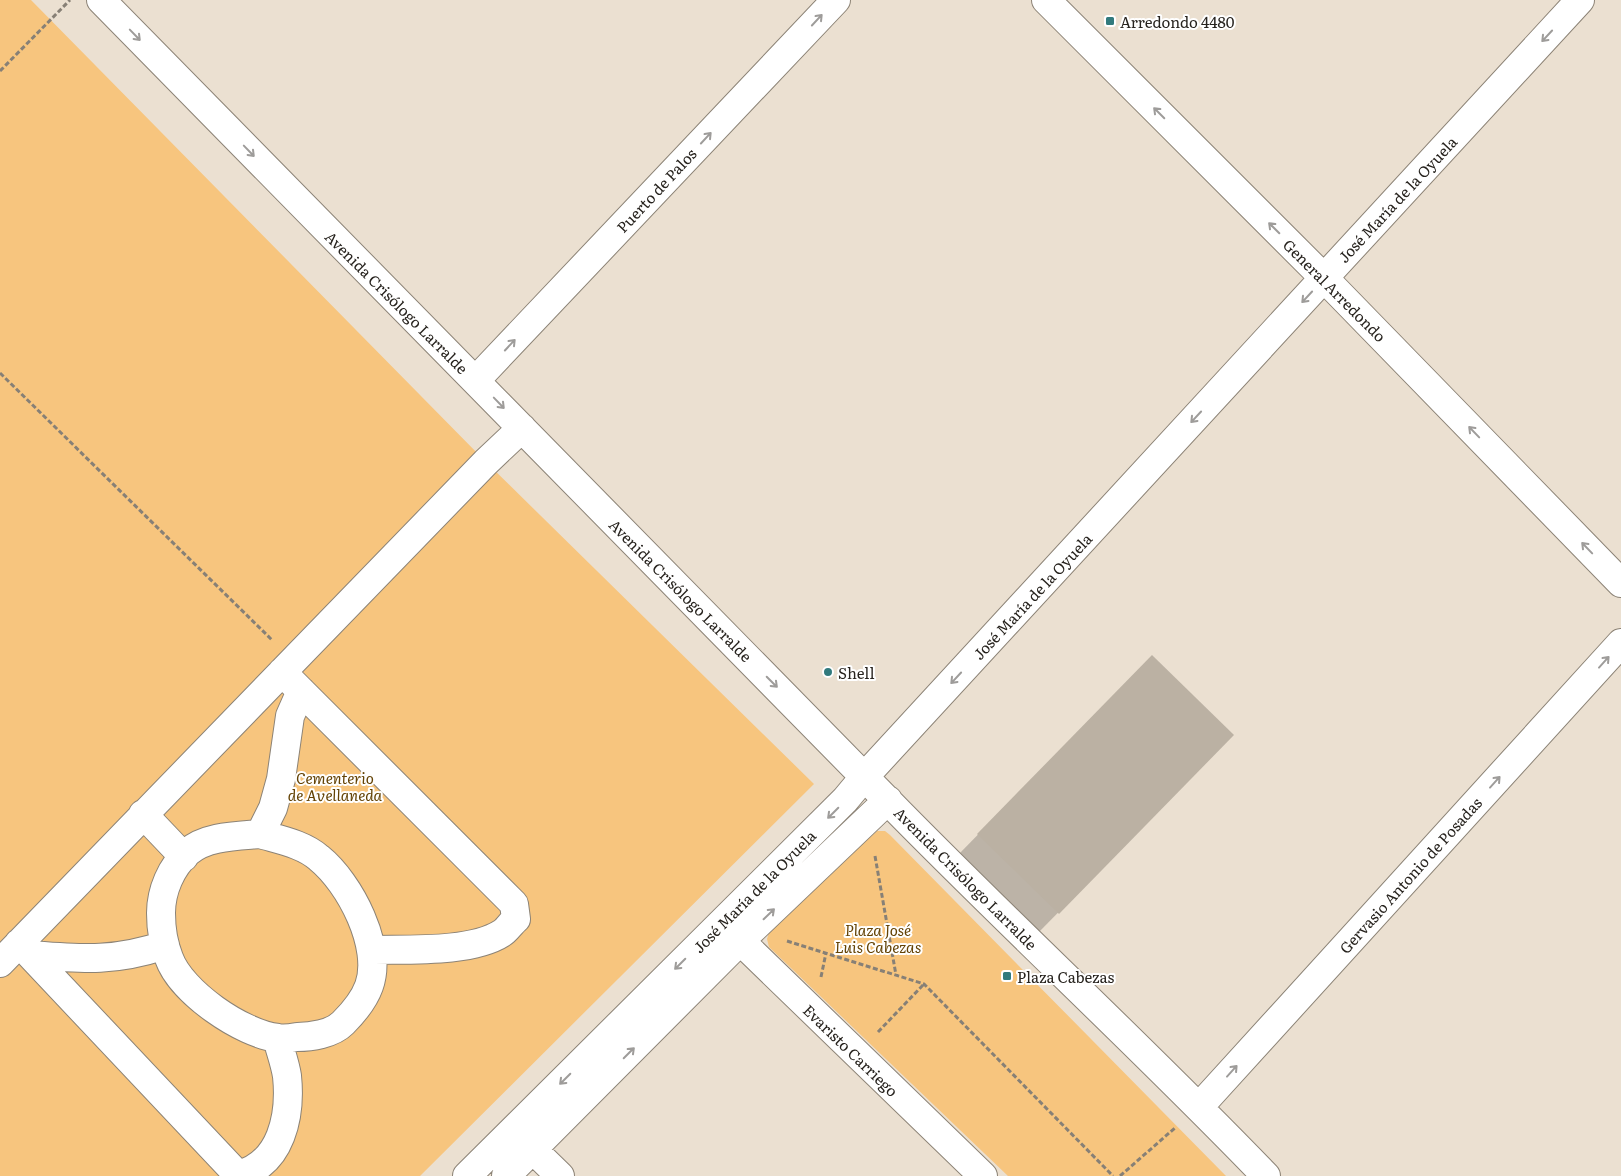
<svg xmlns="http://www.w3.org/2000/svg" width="1621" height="1176" font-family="Literata,serif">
  <rect width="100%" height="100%" fill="#ebe0d1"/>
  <path fill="#f7c57e" d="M0 0H31L486 462 814 784 420 1176H0Z
    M877 831H885L890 835 1226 1176H1008L769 947 767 939 771 926Z"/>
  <path fill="#0003" d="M1152 657 1233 735 1038 933 958 855Z"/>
  <path fill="#bbb1a3" d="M1152 655 1234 735 1059 914 977 834Z"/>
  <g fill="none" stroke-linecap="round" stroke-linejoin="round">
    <defs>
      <path id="minor" d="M101 0C362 268 627 533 888 801 1012 928 1143 1048 1266 1176
        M1046 0 1324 278 1621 583
        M476 380 836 0
        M282 672 514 904 516 919C511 923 507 930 502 933 471 953 407 949 371 950
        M143 814 184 857
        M260 834C280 840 303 844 319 858 350 883 383 947 369 986 364 1000 353 1013 343 1023 332 1034 311 1037 297 1037 291 1038 284 1039 278 1038 242 1034 181 992 169 958 163 943 161 928 161 913 161 891 171 867 188 852 206 836 237 836 260 834Z
        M260 834 273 808 281 779 290 716 301 691
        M727 928 983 1176
        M19 943 238 1175C282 1164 291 1115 287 1076 285 1063 280 1050 277 1038
        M31 955C83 959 114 962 165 945
        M0 963 486 462 522 428
        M1199 1107 1621 643
        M520 1137 560 1176
        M467 1176 845 800 865 776 1580 0
        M506 1176 739 942 888 800"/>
    </defs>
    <use href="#minor" stroke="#8c8376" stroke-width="30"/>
    <path stroke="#878076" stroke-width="3" stroke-dasharray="5 2.5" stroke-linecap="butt" d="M0 71 70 0
      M0 373 272 640
      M875 856 896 975
      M787 941 924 984 1113 1176
      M821 977 826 953
      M878 1032 924 984
      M1120 1176 1176 1127"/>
    <use href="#minor" stroke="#fff" stroke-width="28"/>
  </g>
  <defs><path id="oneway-shaft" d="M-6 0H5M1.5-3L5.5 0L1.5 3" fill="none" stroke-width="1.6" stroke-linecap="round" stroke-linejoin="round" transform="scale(1.25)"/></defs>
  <g stroke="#9e9c9a">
    <use href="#oneway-shaft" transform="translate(817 20) rotate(-47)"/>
    <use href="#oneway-shaft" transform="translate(135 35) rotate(46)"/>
    <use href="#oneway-shaft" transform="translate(1547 36) rotate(133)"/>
    <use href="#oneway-shaft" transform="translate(1159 113) rotate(-135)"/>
    <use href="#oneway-shaft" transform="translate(706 138) rotate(-47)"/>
    <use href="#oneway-shaft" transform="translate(249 151) rotate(46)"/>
    <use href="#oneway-shaft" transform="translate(1274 228) rotate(-135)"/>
    <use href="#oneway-shaft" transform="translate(1307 297) rotate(133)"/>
    <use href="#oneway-shaft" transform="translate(510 345) rotate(-47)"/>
    <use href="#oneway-shaft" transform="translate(499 403) rotate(46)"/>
    <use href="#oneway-shaft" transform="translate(1196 417) rotate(133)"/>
    <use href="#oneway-shaft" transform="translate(1474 432) rotate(-134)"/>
    <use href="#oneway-shaft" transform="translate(1587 548) rotate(-134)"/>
    <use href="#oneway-shaft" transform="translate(1604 662) rotate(-48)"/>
    <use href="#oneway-shaft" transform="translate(956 678) rotate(133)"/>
    <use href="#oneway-shaft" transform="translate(772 682) rotate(45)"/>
    <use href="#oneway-shaft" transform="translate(1495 782) rotate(-48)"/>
    <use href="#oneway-shaft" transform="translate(833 813) rotate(135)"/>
    <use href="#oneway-shaft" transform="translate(769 914) rotate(-44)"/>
    <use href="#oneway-shaft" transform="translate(680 964) rotate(135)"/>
    <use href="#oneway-shaft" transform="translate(629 1053) rotate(-45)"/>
    <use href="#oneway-shaft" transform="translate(1232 1071) rotate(-48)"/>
    <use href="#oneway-shaft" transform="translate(565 1079) rotate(135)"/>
  </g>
  <g fill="#317a7d" stroke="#fff" stroke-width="2">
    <rect x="1105" y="16" width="10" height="10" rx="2.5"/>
    <circle cx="828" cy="672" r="5"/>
    <rect x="1002" y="971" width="10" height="10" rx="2.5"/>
  </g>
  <g text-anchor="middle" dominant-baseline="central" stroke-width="4" stroke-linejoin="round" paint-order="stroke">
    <g font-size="15" fill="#27231e" stroke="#fff" text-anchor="start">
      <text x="1120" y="21">Arredondo 4480</text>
      <text x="838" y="672">Shell</text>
      <text x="1017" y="976">Plaza Cabezas</text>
    </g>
    <g font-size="15" fill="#27231e" stroke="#fff">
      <text transform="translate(656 190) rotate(-47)">Puerto de Palos</text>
      <text transform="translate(1397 199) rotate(-47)">José María de la Oyuela</text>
      <text transform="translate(1335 290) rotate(45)">General Arredondo</text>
      <text transform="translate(397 302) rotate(45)">Avenida Crisólogo Larralde</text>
      <text transform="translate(681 590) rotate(45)">Avenida Crisólogo Larralde</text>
      <text transform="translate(1032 596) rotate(-47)">José María de la Oyuela</text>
      <text transform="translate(1410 875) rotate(-48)">Gervasio Antonio de Posadas</text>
      <text transform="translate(966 878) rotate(45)">Avenida Crisólogo Larralde</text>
      <text transform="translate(754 891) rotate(-45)">José María de la Oyuela</text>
      <text transform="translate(851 1050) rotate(44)">Evaristo Carriego</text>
    </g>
    <g font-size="15" font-style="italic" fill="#634204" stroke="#fff">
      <text x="335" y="777">Cementerio<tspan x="335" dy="17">de Avellaneda</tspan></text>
      <text x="878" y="929">Plaza José<tspan x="878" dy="17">Luis Cabezas</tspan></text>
    </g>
  </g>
</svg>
